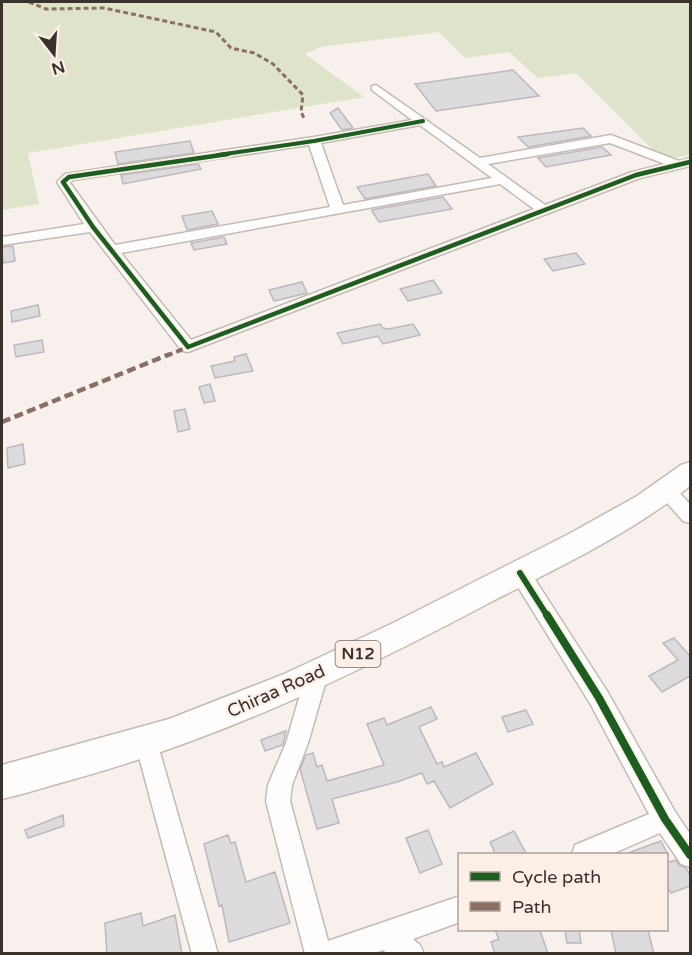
<svg xmlns="http://www.w3.org/2000/svg" width="692" height="955" font-family="'Varela Round',sans-serif">
  <rect width="100%" height="100%" fill="#f7f0ec"/>
  <path fill="#dfe3ca" d="M2 2H690V155L663 160 576 73 538 78 509 52 465 58 439 32 321 47 305 54 364 97 28 153 39 204 2 210Z"/>
  <path fill="#dedbdc" stroke="#bcb8bb" stroke-width="1.5" d="M513 70 539 96 436 111 415 84Z
    M338 108 353 128 342 130 330 113Z
    M583 128 591 136 528 147 518 137Z
    M190 141 194 153 118 164 115 152Z
    M602 147 611 155 546 167 538 158Z
    M198 164 201 169 123 184 121 175Z
    M428 174 436 186 365 199 357 187Z
    M443 197 452 209 379 222 372 211V210Z
    M212 211 218 224 187 230 182 216Z
    M224 237 227 244 194 250 191 243Z
    M13 246 15 261 3 263 2 247Z
    M576 253 585 264 553 271 544 259Z
    M433 280 442 293 408 301 400 289Z
    M302 282 307 293 274 301 269 290Z
    M38 305 40 316 12 322 11 311Z
    M380 324 383 328 389 329 413 324 420 335 383 344 378 336 343 344 337 333Z
    M42 340 44 352 16 357 14 345Z
    M246 354 253 371 215 378 211 366 235 361 234 357Z
    M210 384 215 401 204 403 199 387Z
    M185 409 190 429 178 432 174 411Z
    M23 444 25 464 8 468 7 448Z
    M674 638 689 655 690 654V676L662 692 649 676 678 660 663 643Z
    M431 707 437 719 419 727 437 764 442 762 444 767 476 753 493 784 450 808 434 781 427 784 422 773 397 782 332 799 339 823 317 829 300 769 306 755 313 753 317 767 322 765 327 781 384 765 367 724 384 718 387 725Z
    M526 710 533 724 508 732 502 717Z
    M286 731 283 745 265 751 261 740Z
    M63 815 64 826 28 838 25 830Z
    M428 830 442 864 420 873 406 838Z
    M514 831 527 855H496L490 842Z
    M228 835 231 843 235 842 246 882 275 872 290 923 229 942 222 905 219 906 204 844Z
    M661 841 668 855H628V853Z
    M676 860 679 865 686 868 690 876V886L671 893 666 884V863Z
    M141 913 143 926 175 915 182 954H107L105 923Z
    M495 930H540L548 954H495L491 942 499 939Z
    M565 930H579L581 943H567Z
    M611 930H648L654 954H616Z"/>
  <g fill="none" stroke-linecap="round" stroke-linejoin="round">
    <defs>
      <path id="minor" d="M376 85 480 158 611 135 679 161 690 158V166L640 178 188 352 182 351 90 232 2 245V237L84 224 57 182 65 174 314 137 412 120 372 90V86ZM420 125 492 178 343 205 321 143ZM610 143 665 164 632 172 545 205 488 164ZM309 145 330 207 115 245 70 183 73 180ZM500 184 534 209 191 340 121 253Z
        M667 484 673 486 690 504V523L683 521 661 496 658 491 661 486Z
        M520 565 527 567 607 691 674 810 690 834V867L681 864 660 833 612 854H572L575 845 649 814 591 705 513 579 510 573 513 567Z
        M317 664 325 667 328 674 308 743 292 785 290 801 328 941 460 896V922L413 939 420 945 424 954H388L383 950 372 954H305L266 801 268 785 286 743 306 674 309 667Z
        M146 731 154 734 157 742 218 954H192L135 742 138 734Z"/>
      <path id="highway" d="M690 462V486C630 534 559 567 491 602 353 675 223 738 71 780 48 786 25 794 2 799V765L169 719 284 674 391 624 567 535 637 496 681 465Z"/>
    </defs>
    <use href="#minor" stroke="#c2bbb6" stroke-width="3"/>
    <use href="#highway" stroke="#c2bbb6" stroke-width="3"/>
    <use href="#minor" fill="#fefdfc" fill-rule="evenodd"/>
    <use href="#highway" fill="#fefdfc" fill-rule="evenodd"/>
    <path stroke="#8d6e63" stroke-width="3" stroke-dasharray="5 3" stroke-linecap="butt" d="M29 2 46 9 104 8 216 32 231 48 254 53 273 64 303 95 301 112 305 120"/>
    <path stroke="#8d6e63" stroke-width="4" stroke-dasharray="7 4" stroke-linecap="butt" d="M166 356 188 347"/>
    <path stroke="#8d6e63" stroke-width="4.5" stroke-dasharray="9 4.5" stroke-linecap="butt" d="M2 422 170 354"/>
    <defs>
      <path id="cycleway-far3" d="M218 155 314 141 423 121"/>
      <path id="cycleway-far2" d="M228 154 69 177 63 182 93 227 188 347 636 175 690 162"/>
      <path id="cycleway-far1" d="M520 573 548 617"/>
      <path id="cycleway" d="M547 615 599 698 665 819 690 855"/>
    </defs>
    <use href="#cycleway-far3" stroke="#fcefe7" stroke-width="6"/>
    <use href="#cycleway-far2" stroke="#fcefe7" stroke-width="8"/>
    <use href="#cycleway-far1" stroke="#fcefe7" stroke-width="10"/>
    <use href="#cycleway" stroke="#fcefe7" stroke-width="11"/>
    <use href="#cycleway-far3" stroke="#1b5e20" stroke-width="4"/>
    <use href="#cycleway-far2" stroke="#1b5e20" stroke-width="4.5"/>
    <use href="#cycleway-far1" stroke="#1b5e20" stroke-width="6"/>
    <use href="#cycleway" stroke="#1b5e20" stroke-width="8"/>
  </g>
  <g text-anchor="middle" dominant-baseline="central" stroke-width="4.5" stroke-linejoin="round" paint-order="stroke">
    <rect fill="#fcefe7" stroke="#746b64" stroke-width="1.5" x="335.5" y="641" width="45" height="26" rx="4.5"/>
    <g font-size="16" font-weight="bold" fill="#3a322c">
      <text x="358" y="654">N12</text>
    </g>
    <g font-size="18" fill="#3a322c" stroke="#fcefe7">
      <text transform="translate(276 691) rotate(-24)">Chiraa Road</text>
    </g>
  </g>
  <rect width="692" height="955" fill="none" stroke="#3a322c" stroke-width="6"/>
  <rect x="458" y="853" width="210" height="78" fill="#fcefe7" stroke="#aea39c" stroke-width="1.5"/>
  <rect x="470" y="872" width="30" height="9" fill="#1b5e20" stroke="#aea39c" stroke-width="1.5"/>
  <text x="512" y="883" font-size="18" fill="#3a322c">Cycle path</text>
  <rect x="470" y="902" width="30" height="9" fill="#8d6e63" stroke="#aea39c" stroke-width="1.5"/>
  <text x="512" y="913" font-size="18" fill="#3a322c">Path</text>
  <g transform="translate(54 54) rotate(163)" stroke="#fcefe7" stroke-width="4.5" paint-order="stroke">
  <path d="M0-4.5L10 22L0 15L-10 22Z" fill="#3a322c"/>
  <text y="-9" font-size="16" font-weight="bold" text-anchor="middle" fill="#3a322c">N</text>
  </g>
</svg>
